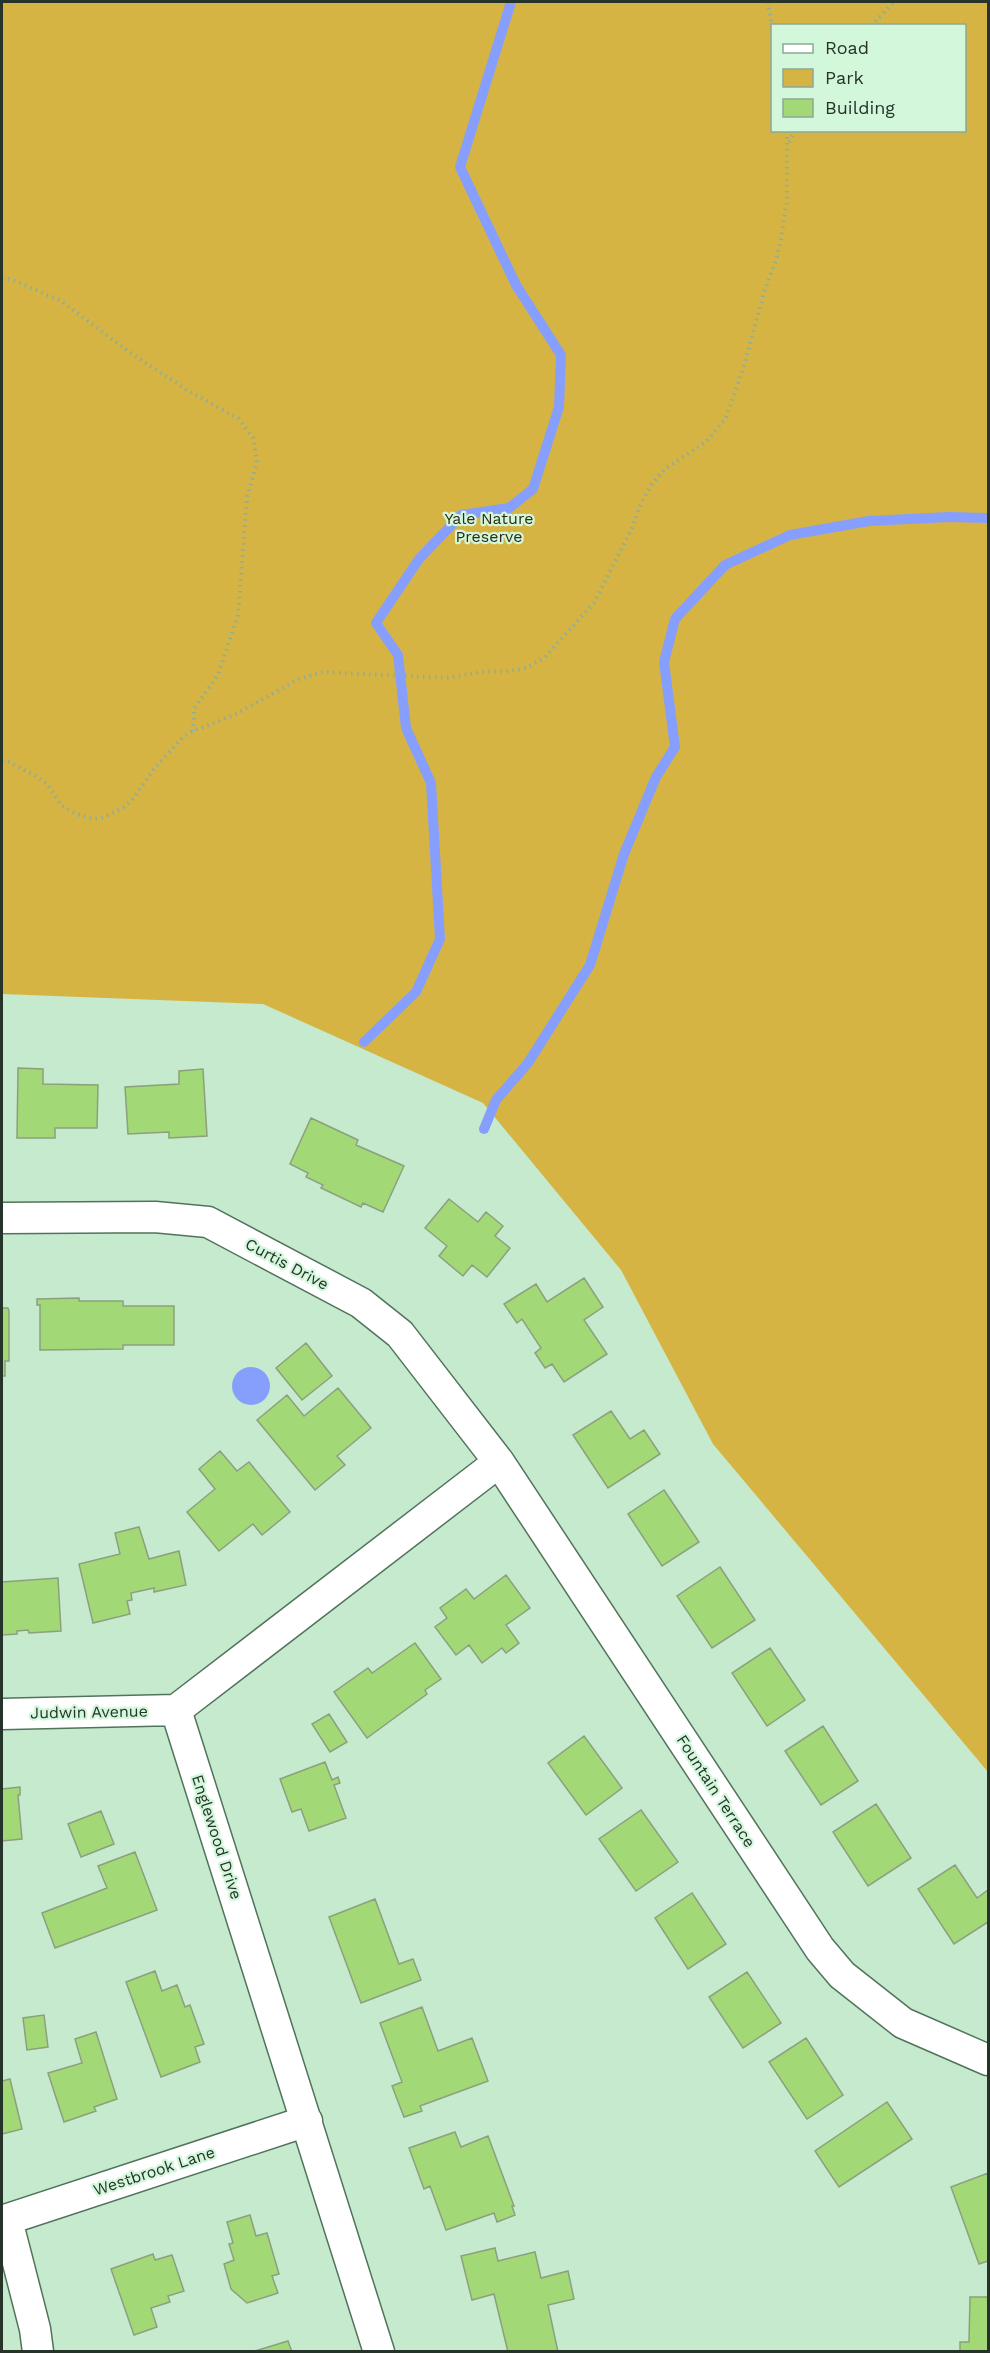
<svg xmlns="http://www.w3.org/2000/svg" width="990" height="2353" font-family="'Work Sans',sans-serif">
  <rect width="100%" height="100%" fill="#c5eace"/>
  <path fill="#d6b444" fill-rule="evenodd" d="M2 2H988V1772L713 1444 621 1270 483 1103 263 1004 2 994ZM772 26H964V130H772Z"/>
  <path fill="#879ffc" d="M232 1386a19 19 0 1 1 38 0a19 19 0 1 1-38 0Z"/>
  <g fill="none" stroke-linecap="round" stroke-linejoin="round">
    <path stroke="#879ffc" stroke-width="10" d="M364 1042 416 992 440 939 431 783 406 728 398 655 376 623 419 559 461 515 509 508 533 489 559 407 561 355 516 285 460 167 511 2
      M484 1129 496 1100 528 1063 590 965 624 854 656 777 675 747 664 662 675 619 725 565 790 535 869 521 949 517 988 518"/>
  </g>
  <path fill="#a3d876" stroke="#8ca07e" stroke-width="1.5" d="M18 1068 43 1069V1084L98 1085 97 1128H55V1138H17Z
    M203 1069 207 1136 169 1138V1132L128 1134 125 1087 179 1084V1071Z
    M311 1118 358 1140 356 1145 404 1166 383 1212 363 1203 361 1207 321 1188 323 1185 306 1177 308 1173 290 1164Z
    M449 1199 478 1222 486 1212 503 1226 495 1236 510 1248 487 1277 472 1265 463 1276 439 1256 447 1246 425 1228Z
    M584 1278 603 1307 584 1320 607 1354 564 1382 552 1364 545 1368 535 1353 541 1348 522 1319 517 1323 504 1304 536 1284 547 1302Z
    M79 1298V1301H123V1306H174V1345H123V1349L40 1350V1305H37V1299Z
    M2 1308H8L9 1311V1361H5V1376H2Z
    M306 1343 332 1376 302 1400 276 1368Z
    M338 1388 371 1428 337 1456 345 1465 315 1490 257 1420 287 1395 304 1416Z
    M611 1411 630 1439 644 1430 660 1454 608 1488 573 1435Z
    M220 1451 237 1471 249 1462 290 1512 262 1535 253 1524 219 1551 187 1512 215 1489 199 1469Z
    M664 1490 699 1542 662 1566 628 1514Z
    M139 1527 149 1559 179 1551 186 1585 154 1592V1588L131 1593 132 1600 127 1601 130 1614 93 1623 79 1564 120 1554 115 1533Z
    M720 1567 755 1620 712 1648 677 1596Z
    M506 1575 530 1608 506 1625 519 1643 506 1653 502 1648 482 1663 469 1645 456 1655 435 1627 447 1618 440 1608 466 1589 474 1599Z
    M58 1578 61 1631 29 1633 28 1630 17 1631V1634L2 1635V1582Z
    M415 1643 441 1679 425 1690 427 1694 367 1738 334 1692 368 1668 372 1673Z
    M770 1648 805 1700 767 1726 732 1673Z
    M329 1714 347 1742 330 1752 312 1724Z
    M823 1726 858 1781 821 1805 785 1751Z
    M584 1736 622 1788 586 1815 548 1763Z
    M325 1762 332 1780 338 1777 340 1783 334 1785 346 1818 309 1831 301 1809 292 1812 280 1779Z
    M20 1787V1795H18L22 1839 2 1841V1789Z
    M876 1804 911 1858 868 1886 833 1832Z
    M641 1810 678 1862 636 1891 599 1839Z
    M101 1811 114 1844 81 1857 68 1824Z
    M135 1852 157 1910 55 1948 42 1913 107 1888 98 1866Z
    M955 1865 977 1898 988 1890V1922L954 1944 918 1889Z
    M692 1893 726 1944 688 1969 655 1918Z
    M375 1899 399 1964 413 1959 421 1980 361 2003 329 1917Z
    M155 1971 162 1991 177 1985 185 2007 190 2005 204 2044 195 2047 200 2062 161 2077 126 1982Z
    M747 1972 781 2023 743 2048 709 1997Z
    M422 2007 438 2051 472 2038 488 2081 420 2106 422 2111 404 2117 392 2086 402 2082 380 2023Z
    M44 2015 48 2047 27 2050 23 2018Z
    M96 2032 117 2099 94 2107 96 2111 64 2122 48 2073 82 2063 75 2039Z
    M806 2038 843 2095 807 2119 769 2062Z
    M10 2079 22 2129 2 2134V2081Z
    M887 2102 912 2139 839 2187 815 2151Z
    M455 2132 461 2147 488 2136 514 2206H512L515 2215 497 2222 494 2213 446 2230 430 2186 424 2189 409 2148Z
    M988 2173V2261L979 2264 951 2187Z
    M250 2215 256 2236 267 2233 279 2274 272 2276 278 2293 247 2303 231 2289 224 2264 234 2260 229 2244 233 2243 227 2222Z
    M495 2248 498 2261 535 2252 541 2278 568 2271 574 2299 548 2305 558 2352H508L494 2294 472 2300 461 2256Z
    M153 2254 155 2260 172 2255 184 2291 168 2296 170 2302 151 2308 157 2327 134 2335 111 2269Z
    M970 2297H988V2352H960V2342H969Z
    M288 2341 292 2352H256L255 2351Z"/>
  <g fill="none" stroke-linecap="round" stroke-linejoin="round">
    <defs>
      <path id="minor" d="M2 1218 155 1217 208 1222 361 1303 400 1334 499 1462 820 1949 842 1975 903 2023 988 2060
        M176 1710 379 2352
        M176 1710 499 1462
        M2 1714 176 1710
        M7 2220 35 2329 38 2352
        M2 2221 307 2121"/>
    </defs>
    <use href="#minor" stroke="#52735b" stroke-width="33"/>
    <path stroke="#90ad97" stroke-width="4" stroke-dasharray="1.5 4.5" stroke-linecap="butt" d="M768 2 772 27
      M871 26 894 2
      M789 142 796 130
      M2 278 13 280 61 301 128 351 187 390 239 419 253 438 257 462 247 497 238 615 218 675 194 709 193 731
      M2 761 9 762 34 775 47 784 61 805 76 814 94 819 104 817 123 808 132 800 154 769 183 737 193 731 234 715 299 679 323 672 445 678 482 672 510 671 526 668 544 658 594 603 632 528 641 503 652 484 666 468 706 442 726 418 744 366 764 292 776 260 781 239 787 200V130"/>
    <use href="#minor" stroke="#fff" stroke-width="30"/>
  </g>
  <g text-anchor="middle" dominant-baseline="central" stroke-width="4.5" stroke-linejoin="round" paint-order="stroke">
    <g font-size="16" fill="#322b18" stroke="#d2f7db">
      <text x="489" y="518">Yale Nature<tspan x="489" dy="18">Preserve</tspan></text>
    </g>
    <g font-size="16" fill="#253328" stroke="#d2f7db">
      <text transform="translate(287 1264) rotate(28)">Curtis Drive</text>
      <text transform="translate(89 1712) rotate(-1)">Judwin Avenue</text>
      <text transform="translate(716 1791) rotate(57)">Fountain Terrace</text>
      <text transform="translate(217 1837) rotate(72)">Englewood Drive</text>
      <text transform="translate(154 2171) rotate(-18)">Westbrook Lane</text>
    </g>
  </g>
  <rect width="990" height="2353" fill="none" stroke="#253328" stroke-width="6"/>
  <rect x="771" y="24" width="195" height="108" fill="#d2f7db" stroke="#8da993" stroke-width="1.5"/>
  <rect x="783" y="44" width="30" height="9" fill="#ffffff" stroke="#8da993" stroke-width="1.5"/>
  <text x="825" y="54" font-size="18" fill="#253328">Road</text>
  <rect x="783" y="69" width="30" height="18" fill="#d6b444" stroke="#8da993" stroke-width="1.5"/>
  <text x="825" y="84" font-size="18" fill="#253328">Park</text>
  <rect x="783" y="99" width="30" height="18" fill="#a3d876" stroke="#8da993" stroke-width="1.5"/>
  <text x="825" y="114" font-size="18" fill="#253328">Building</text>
</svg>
